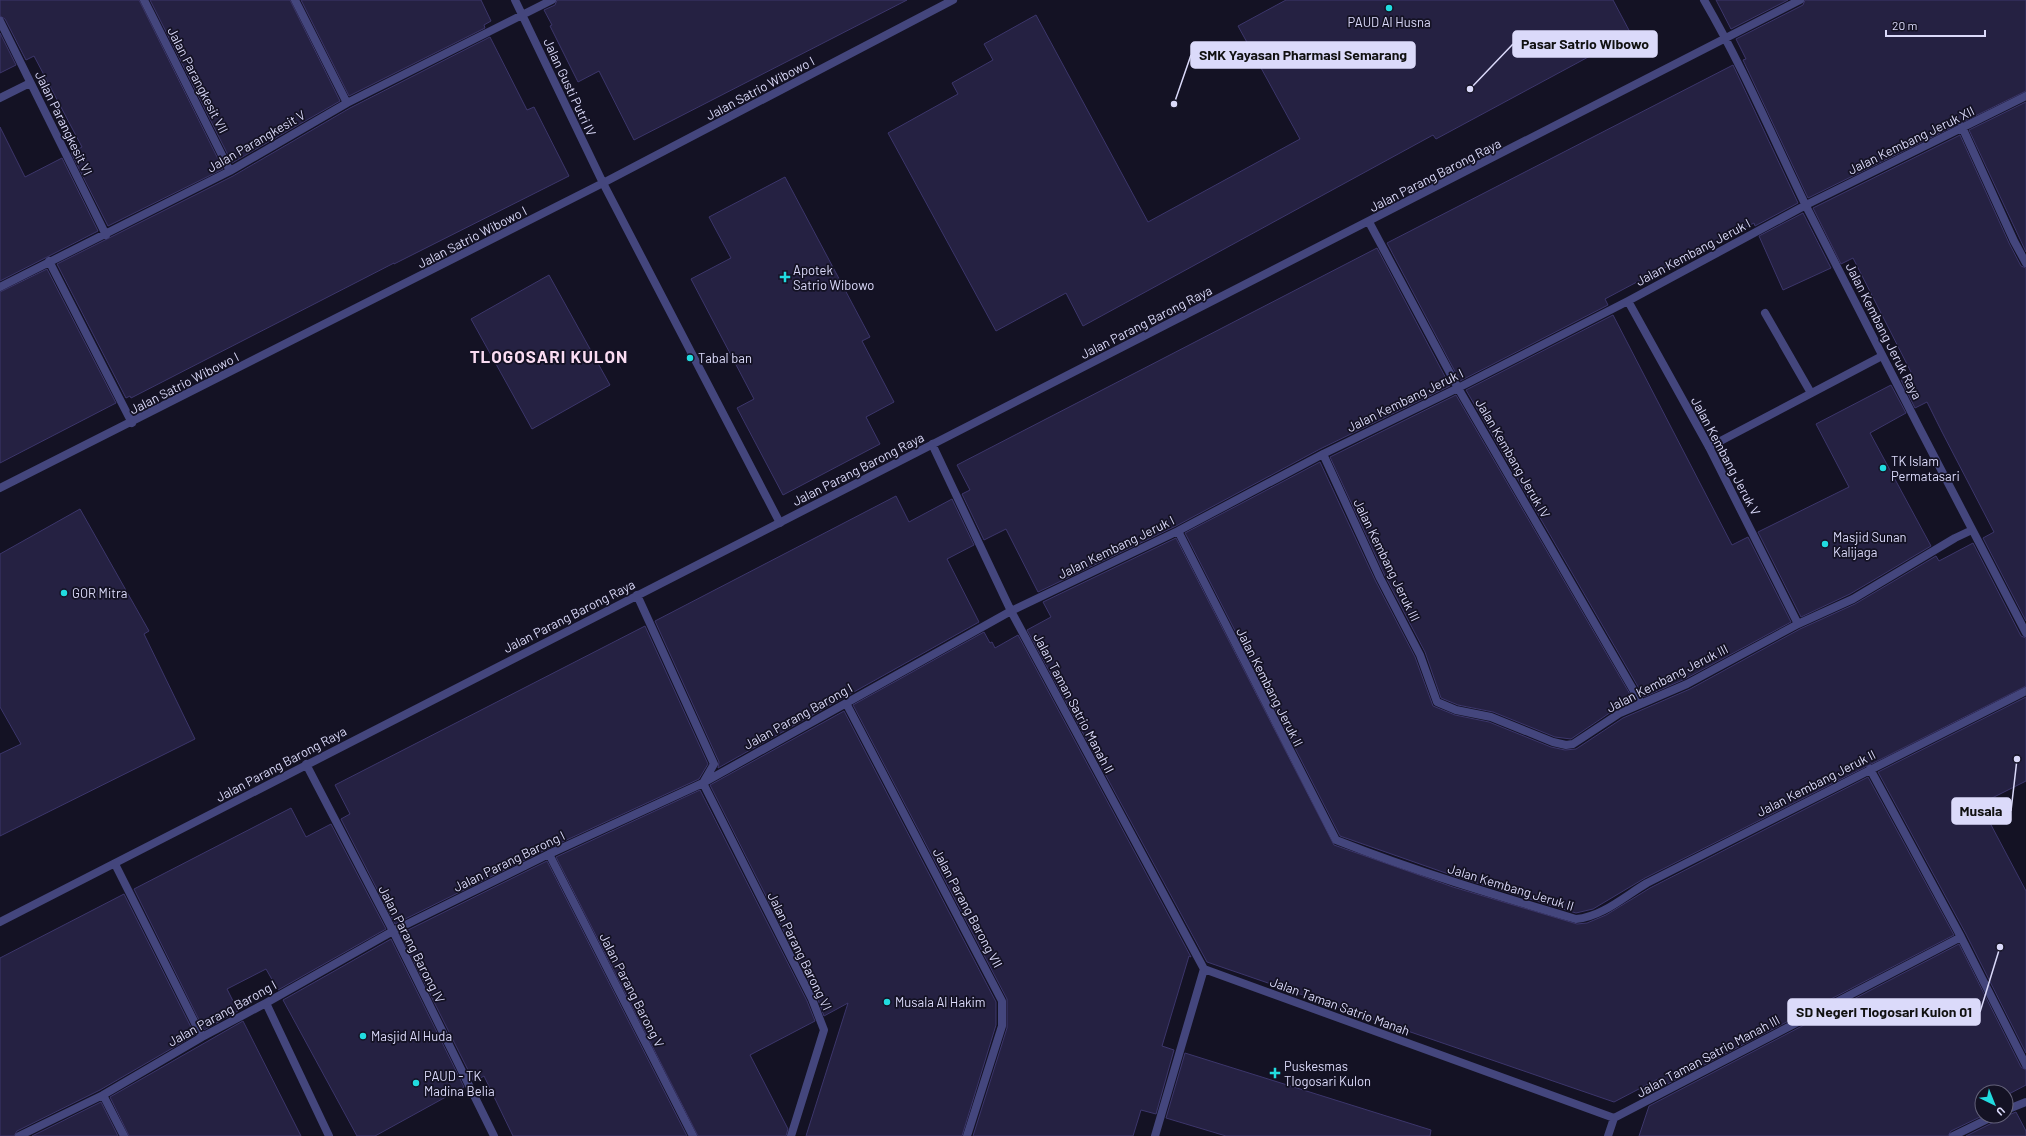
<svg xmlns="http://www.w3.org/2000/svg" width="2026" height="1136" font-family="Barlow,sans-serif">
  <rect width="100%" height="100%" fill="#141224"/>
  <path fill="#252142" stroke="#3c366b" d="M0 0H139L223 169 108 226 71 153 82 147 34 56 26 60 5 19 0 16Z
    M150 0H290L340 101 232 163Z
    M301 0H481L491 21 484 25 485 28 349 96Z
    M557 0H907L634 140 599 71 578 82 550 26 552 25 544 10 555 5Z
    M1286 0H1613L1631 34 1436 139 1433 135 1083 326 1066 293 996 331 888 133 958 94 952 83 993 60 984 44 1036 15 1148 222 1300 139 1238 26Z
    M1716 0H1788L1731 29Z
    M1805 0H2026V91L1808 198 1743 60 1746 59 1736 39 1803 5Z
    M0 33 16 65 0 73Z
    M490 37 527 110 534 107 569 176 394 264V263L131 398 130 396 126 398 57 264 233 176 350 108Z
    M1733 65 1798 203 1755 226 1754 223 1635 283 1605 299 1608 305 1460 381 1387 243Z
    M2026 102V252L1969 130Z
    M0 127 25 177 62 158 98 231 0 281Z
    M1960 135 2009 243 2021 266 2026 268V621L1983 538 1994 532 1942 432 1927 402 1915 408 1901 380 1912 374 1853 258 1841 264 1813 208Z
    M785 177 870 337 862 341 894 402 866 417 880 444 783 495 737 408 754 399 691 279 731 258 709 217Z
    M1803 213 1831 268 1783 290 1759 236Z
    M1377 248 1450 386 1320 449 1176 526 1038 592 1006 529 984 540 962 494 970 490 957 465Z
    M47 269 116 403 0 463V292Z
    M549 275 610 385 532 429 471 319Z
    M1613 315 1732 545 1748 537 1791 622 1685 679 1644 697 1466 390Z
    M1891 385 1906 413 1870 433 1931 546 1850 594 1801 617 1758 532 1849 487 1816 424Z
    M1456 395 1634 701 1617 708 1571 739 1555 737 1493 712 1458 705 1441 698 1425 652 1385 576 1330 457Z
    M1320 462 1375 580 1415 657 1433 706 1455 715 1489 722 1551 747 1565 750 1576 749 1623 718 1690 689 1800 629 1855 604 1936 556 1939 561 1973 543 2021 636 2026 638V686L1645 878 1593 909 1576 913 1457 877 1340 836 1185 533Z
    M896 496 909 522 952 499 974 545 947 559 979 622 718 768 719 762 655 621Z
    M80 509 149 631 144 634 195 739 0 836V754L21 744 0 707V554Z
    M1176 538 1334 845 1453 887 1577 924 1587 923 1606 915 1650 888 1868 777 1954 935 1654 1091 1658 1079 1614 1102 1207 962 1027 630 1051 617 1043 602Z
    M645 626 708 764 699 779 547 849 395 924 341 819 350 814 335 785Z
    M984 632 990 643 992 642 995 648 1018 635 1191 957 1189 956 1162 1046 1174 1050 1156 1114 1141 1110 1133 1136H973L1007 1028V999L853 705Z
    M2026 697V781L1980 804 2026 891V1053L1966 934 1878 772Z
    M844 711 996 1002V1025L962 1136H806L848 1003 824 1016 817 997 710 785Z
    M700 790 807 1001 815 1021 750 1055 788 1129 786 1136H698L556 857Z
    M291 808 306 837 331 824 386 929 278 990 266 969 227 989 238 1011 204 1030 134 889Z
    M547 861 687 1136H513L484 1076 474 1082 400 934Z
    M124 894 195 1035 100 1090 17 1131 14 1136H0V958Z
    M391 939 464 1087 375 1136H357L283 1000Z
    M1959 944 2021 1067 2026 1070V1085L2007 1095 2011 1102 2006 1104V1092H1982V1116L1951 1131 1948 1136H1639L1649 1106Z
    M243 1021 301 1136H129L110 1097Z
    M1185 1053 1431 1130 1430 1136H1226L1166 1118Z
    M101 1102 118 1136H32Z
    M2016 1112 2026 1131V1136H1966L1996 1121 1999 1116H2006Z"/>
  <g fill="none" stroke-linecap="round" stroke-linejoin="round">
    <path stroke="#44467d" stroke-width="8" d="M603 183 780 523
      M1765 313 1811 393
      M1709 447 1882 356"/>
    <path stroke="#44467d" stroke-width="8" d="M144 0 230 171
      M295 0 347 103
      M515 0 603 183
      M1704 0C1743 67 1773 138 1807 208 1879 350 1952 492 2026 633
      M0 21 106 235
      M0 98 30 83
      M1962 127 2014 241 2026 263
      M1369 222 1458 388 1641 703
      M49 261 132 423
      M0 287 230 171 347 103 552 0
      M1628 301 1709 447 1798 624
      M932 444 1011 611 1204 969
      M1323 454 1380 578 1420 655 1437 702 1456 710 1491 717 1553 742 1566 745 1573 744 1620 713 1687 684 1798 624 1853 599 1955 538 1972 530
      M0 488 603 183 953 0
      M1178 531 1336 840C1414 871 1495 895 1576 919 1602 917 1625 896 1647 883L2026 691
      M637 595 714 764 703 783 812 999 824 1030 791 1136
      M846 703 1002 1001V1026L967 1136
      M306 764 393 931 494 1136
      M1870 769 1961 937 2026 1065
      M549 854 693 1136
      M115 864 202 1037
      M0 922 1800 0
      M266 1003 329 1136
      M103 1095 124 1136
      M2006 1110 2026 1102
      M1614 1118 1961 937
      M19 1136 103 1095 202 1037 266 1003 393 931 549 854 703 783 1011 611 1178 531 1323 454 1458 388 1628 301 1806 205 2026 96
      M1155 1136 1204 969 1614 1118
      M1608 1136 1614 1118
      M1953 1136 1994 1116"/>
  </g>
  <g fill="#21dce0" stroke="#141224" stroke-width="1.5">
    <circle cx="1389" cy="8" r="4"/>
    <path d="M783 271h4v4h4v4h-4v4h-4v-4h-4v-4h4z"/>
    <circle cx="690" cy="358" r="4"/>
    <circle cx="1883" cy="468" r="4"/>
    <circle cx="1825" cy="544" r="4"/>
    <circle cx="64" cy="593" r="4"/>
    <circle cx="887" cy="1002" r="4"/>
    <circle cx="363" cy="1036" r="4"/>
    <path d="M1273 1067h4v4h4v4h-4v4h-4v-4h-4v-4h4z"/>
    <circle cx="416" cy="1083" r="4"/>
  </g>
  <g text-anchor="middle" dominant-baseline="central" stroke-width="3.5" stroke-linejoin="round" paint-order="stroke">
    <g font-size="13" fill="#dbdafa" stroke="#141224" text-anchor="start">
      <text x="1389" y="22" text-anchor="middle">PAUD Al Husna</text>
      <text x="793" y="270">Apotek<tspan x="793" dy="15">Satrio Wibowo</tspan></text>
      <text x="698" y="358">Tabal ban</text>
      <text x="1891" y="461">TK Islam<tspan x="1891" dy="15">Permatasari</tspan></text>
      <text x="1833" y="537">Masjid Sunan<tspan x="1833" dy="15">Kalijaga</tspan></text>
      <text x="72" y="593">GOR Mitra</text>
      <text x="895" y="1002">Musala Al Hakim</text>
      <text x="371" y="1036">Masjid Al Huda</text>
      <text x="1284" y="1066">Puskesmas<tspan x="1284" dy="15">Tlogosari Kulon</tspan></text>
      <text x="424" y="1076">PAUD - TK<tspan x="424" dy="15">Madina Belia</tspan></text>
    </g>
    <g font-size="13" fill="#dbdafa" stroke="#141224">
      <text transform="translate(198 80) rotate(63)">Jalan Parangkesit VII</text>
      <text transform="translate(570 87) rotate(65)">Jalan Gusti Putri IV</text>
      <text transform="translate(760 88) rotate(-28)">Jalan Satrio Wibowo I</text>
      <text transform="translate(64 123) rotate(64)">Jalan Parangkesit VI</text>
      <text transform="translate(1911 140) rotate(-26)">Jalan Kembang Jeruk XII</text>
      <text transform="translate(256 141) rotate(-30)">Jalan Parangkesit V</text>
      <text transform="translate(1435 175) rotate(-27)">Jalan Parang Barong Raya</text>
      <text transform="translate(472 237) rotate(-27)">Jalan Satrio Wibowo I</text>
      <text transform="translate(1693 252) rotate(-28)">Jalan Kembang Jeruk I</text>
      <text transform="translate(1146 322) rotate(-27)">Jalan Parang Barong Raya</text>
      <text transform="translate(1884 331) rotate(63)">Jalan Kembang Jeruk Raya</text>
      <text transform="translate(184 383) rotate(-27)">Jalan Satrio Wibowo I</text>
      <text transform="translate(1405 400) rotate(-26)">Jalan Kembang Jeruk I</text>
      <text transform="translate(1726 456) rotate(62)">Jalan Kembang Jeruk V</text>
      <text transform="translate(1513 458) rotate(60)">Jalan Kembang Jeruk IV</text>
      <text transform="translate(858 469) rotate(-27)">Jalan Parang Barong Raya</text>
      <text transform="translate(1116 547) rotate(-26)">Jalan Kembang Jeruk I</text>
      <text transform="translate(1387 560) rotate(64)">Jalan Kembang Jeruk III</text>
      <text transform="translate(569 616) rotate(-27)">Jalan Parang Barong Raya</text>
      <text transform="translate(1667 678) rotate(-27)">Jalan Kembang Jeruk III</text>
      <text transform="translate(1270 687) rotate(63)">Jalan Kembang Jeruk II</text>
      <text transform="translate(1074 703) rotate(62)">Jalan Taman Satrio Manah II</text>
      <text transform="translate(798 716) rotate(-29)">Jalan Parang Barong I</text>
      <text transform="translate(281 764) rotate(-28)">Jalan Parang Barong Raya</text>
      <text transform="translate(1816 783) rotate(-27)">Jalan Kembang Jeruk II</text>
      <text transform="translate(509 861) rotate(-26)">Jalan Parang Barong I</text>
      <text transform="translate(1511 887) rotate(17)">Jalan Kembang Jeruk II</text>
      <text transform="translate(968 908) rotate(62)">Jalan Parang Barong VII</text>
      <text transform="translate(412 944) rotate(63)">Jalan Parang Barong IV</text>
      <text transform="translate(800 951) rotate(64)">Jalan Parang Barong VI</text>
      <text transform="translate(632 990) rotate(63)">Jalan Parang Barong V</text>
      <text transform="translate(1340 1006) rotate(20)">Jalan Taman Satrio Manah</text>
      <text transform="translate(222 1013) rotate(-29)">Jalan Parang Barong I</text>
      <text transform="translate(1708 1056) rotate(-28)">Jalan Taman Satrio Manah III</text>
    </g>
    <g font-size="17" font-weight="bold" letter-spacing="1" fill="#fadcf2" stroke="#141224">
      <text x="549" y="356">TLOGOSARI KULON</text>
    </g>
  </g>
  <path fill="none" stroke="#dbdafa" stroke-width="1.5" d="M1470 89L1513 44M1174 104L1191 55M2017 759L2011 811M2000 947L1980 1012"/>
  <g fill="#dbdafa" stroke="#141224" stroke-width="1.5">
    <circle cx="1470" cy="89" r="4"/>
    <circle cx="1174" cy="104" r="4"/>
    <circle cx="2017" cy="759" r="4"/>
    <circle cx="2000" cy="947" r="4"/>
  </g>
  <g fill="#dbdafa" stroke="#dbdafa" stroke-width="1.5">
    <rect x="1513" y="31" width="144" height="26" rx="4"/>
    <rect x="1191" y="42" width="224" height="26" rx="4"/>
    <rect x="1952" y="798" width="59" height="26" rx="4"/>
    <rect x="1788" y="999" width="192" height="26" rx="4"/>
  </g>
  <g font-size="14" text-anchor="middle" font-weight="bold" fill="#111">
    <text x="1585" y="49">Pasar Satrio Wibowo</text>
    <text x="1303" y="60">SMK Yayasan Pharmasi Semarang</text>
    <text x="1981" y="816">Musala</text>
    <text x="1884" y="1017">SD Negeri Tlogosari Kulon 01</text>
  </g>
  <g transform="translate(1994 1104) rotate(137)"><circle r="19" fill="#141224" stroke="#64627a"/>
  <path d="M0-3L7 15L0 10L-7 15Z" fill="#21dce0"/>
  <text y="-6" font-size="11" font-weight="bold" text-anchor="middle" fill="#dbdafa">U</text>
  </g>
  <path d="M1886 30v6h99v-6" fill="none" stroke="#dbdafa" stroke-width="2"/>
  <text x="1892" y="30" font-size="12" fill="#dbdafa" stroke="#141224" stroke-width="3" paint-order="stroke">20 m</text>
</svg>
